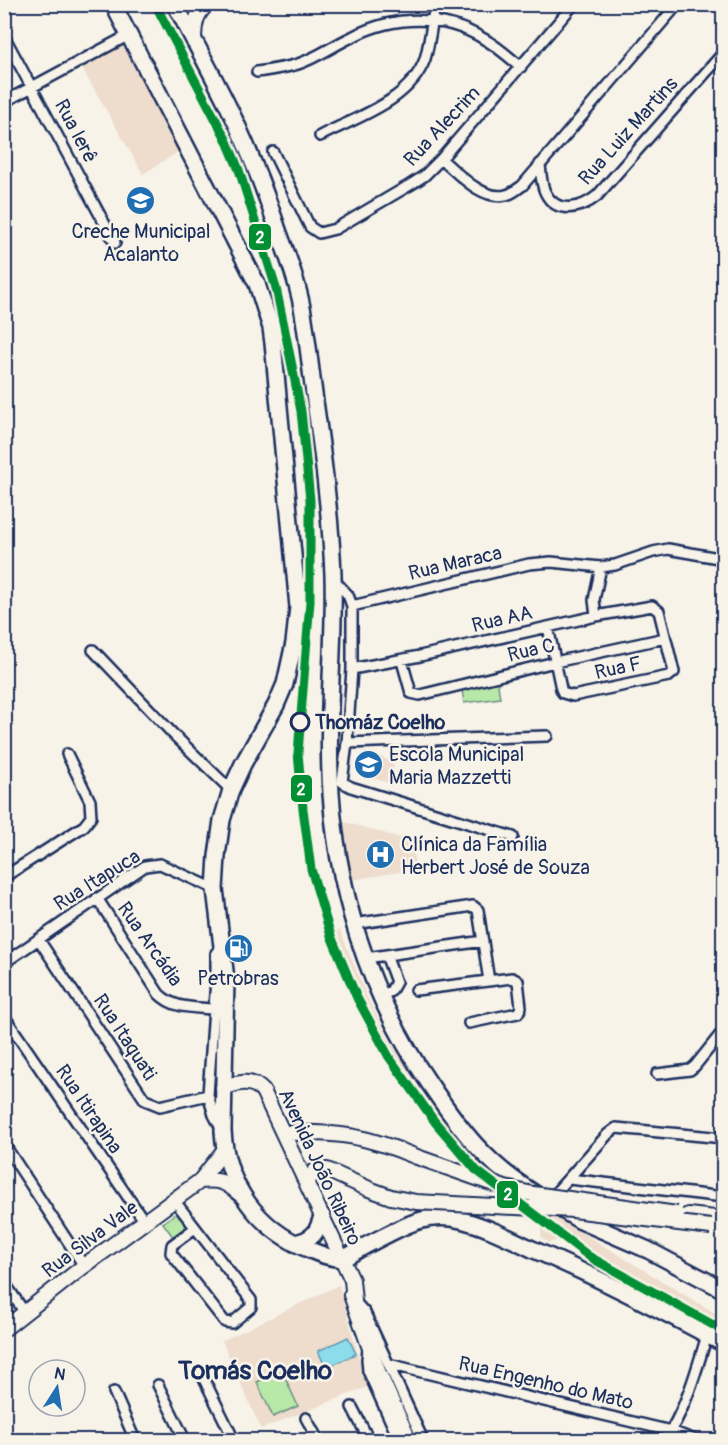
<svg xmlns="http://www.w3.org/2000/svg" width="728" height="1445" font-family="Pangolin,sans-serif">
  <rect width="100%" height="100%" fill="#f7f3e8"/>
  <filter id="ink" filterUnits="userSpaceOnUse"><feTurbulence type="fractalNoise" baseFrequency=".0167" numOctaves="2"/><feDisplacementMap in="SourceGraphic" scale="12" xChannelSelector="R" yChannelSelector="G"/><feConvolveMatrix kernelMatrix="1 2 1 2 8 2 1 2 1" color-interpolation-filters="sRGB"/></filter>
  <g filter="url(#ink)">
    <path fill="#eedccd" d="M125 44 181 150 143 174 82 68Z
      M364 752 395 762 389 783 357 773Z
      M341 821 411 841 416 869 351 880Z
      M340 930 367 997 389 1040 425 1093 465 1143 502 1180 566 1223 723 1318V1334L594 1264 557 1240 549 1243 541 1237V1228L524 1216 472 1171 413 1100 377 1045 353 1001 327 934Z
      M339 1285 367 1387 261 1429 222 1341Z"/>
    <path fill="#b8e8a8" stroke="#6a8c83" stroke-width="1.5" d="M497 679 500 698 464 703 461 684Z
      M179 1211 189 1226 173 1237 163 1223Z
      M282 1371 298 1406 273 1417 257 1382Z"/>
    <path fill="#8ddceb" stroke="#5f97b3" stroke-width="1.5" d="M348 1337 356 1354 326 1368 318 1351Z"/>
    <g fill="none" stroke-linecap="round" stroke-linejoin="round">
      <defs>
        <path id="street" d="M4 36 115 243
          M257 72C271 70 285 68 298 64 317 58 334 45 352 37 394 15 443 14 484 39 497 46 509 57 521 67
          M4 102 129 35
          M320 136C357 117 410 101 425 59 430 42 432 22 435 4
          M273 152 310 227 319 233 335 229 410 185 424 176 441 159 574 4
          M441 159C458 173 482 201 506 195 512 194 517 189 522 186L678 4
          M540 164C541 173 541 183 545 192 556 215 581 209 597 196L724 52
          M333 579 348 595 352 606 529 564 551 562 601 567 615 565 653 552 668 549 724 559
          M352 606V669L347 743 342 782 351 787 513 837
          M596 616 594 600 601 567
          M93 650 174 735 231 790
          M402 661 411 693 420 695 555 662 665 638
          M352 669 420 656 596 616 652 606 659 611 674 672 669 676 573 696 563 693 561 689 548 627
          M347 743 547 736
          M4 877 84 826 91 817 90 801 67 754
          M97 898 159 994C174 1009 193 1007 213 1009
          M354 924 473 906 478 910 489 981
          M39 940 145 1100 160 1106 208 1095
          M216 953V979L208 1095 214 1115 221 1128
          M366 958 483 941
          M4 963 145 866 160 864 215 889
          M416 990 512 978 518 981 521 1007 518 1013 469 1023
          M381 996 391 991 396 982 386 955
          M4 1016 145 1222
          M657 1074 690 1070 695 1066 719 1036 724 1034
          M4 1144 84 1266
          M569 1179 724 1197
          M551 1198 608 1134 616 1128 724 1138
          M174 1200 251 1300V1307L232 1323 225 1322 171 1253 172 1245 195 1228
          M4 1282 25 1313
          M356 1303 365 1313 423 1440
          M368 1349 367 1359 368 1371 399 1440
          M388 1364 671 1431 695 1440
          M200 1371 234 1440
          M158 1385 185 1440
          M114 1392 135 1440
          M352 1407 369 1440
          M306 1418 318 1440
          M664 1440C684 1415 698 1366 707 1335"/>
        <path id="secondary" d="M194 42C194 27 195 13 208 4
          M223 1088C237 1083 251 1078 263 1091L352 1280 354 1301
          M284 1133C337 1131 367 1136 417 1157
          M200 1181C220 1179 226 1182 241 1195
          M307 1182 315 1171 327 1170 369 1189 391 1197
          M688 1215 724 1219
          M351 1295 378 1371 409 1440
          M4 1329 84 1266 200 1181 225 1149"/>
        <path id="primary" d="M113 4 257 284 271 328 273 343 298 607 294 643 285 684 276 705 243 764 231 790 222 820 217 856 215 889 226 979 223 1131C226 1185 258 1229 308 1249 317 1253 333 1260 343 1258 350 1256 357 1250 363 1247 396 1231 423 1210 461 1220 486 1226 509 1238 532 1249 598 1277 661 1310 724 1344
          M175 4C196 45 218 84 237 125 253 160 267 196 279 233 288 257 297 281 302 307 308 340 311 375 316 408 324 464 331 519 333 575 335 641 327 708 330 774 334 884 367 992 429 1083 460 1129 485 1163 534 1193
          M557 1207 579 1220 648 1250 724 1290
          M294 1243C312 1240 317 1234 322 1216"/>
      </defs>
      <use href="#street" stroke="#1b2f5e" stroke-width="14"/>
      <use href="#secondary" stroke="#1b2f5e" stroke-width="18"/>
      <use href="#primary" stroke="#1b2f5e" stroke-width="20"/>
      <use href="#street" stroke="#f7f3e8" stroke-width="9"/>
      <use href="#secondary" stroke="#f7f3e8" stroke-width="14"/>
      <use href="#primary" stroke="#f7f3e8" stroke-width="15"/>
      <defs>
        <path id="secondary-bridge" d="M417 1157 505 1188 533 1194 677 1214
          M391 1197 416 1202 573 1210 711 1227"/>
      </defs>
      <use href="#secondary-bridge" stroke="#1b2f5e" stroke-width="18" stroke-linecap="butt"/>
      <use href="#secondary-bridge" stroke="#f7f3e8" stroke-width="14"/>
      <defs>
        <path id="metro-1" d="M155 4 226 139 239 170 276 288 284 326 301 411 310 500V601L298 753 303 809 311 869 331 936 357 998 389 1057 435 1122 476 1170 590 1257 724 1331"/>
      </defs>
      <use href="#metro-1" stroke="#f7f3e8" stroke-width="14"/>
      <use href="#metro-1" stroke="#028f34" stroke-width="9"/>
    </g>
  </g>
  <defs>
    <symbol id="school-disc" viewBox="-11 -11 22 22"><circle r="9.5" fill="#1f6fb2" stroke="#f7f3e8"/><path d="M0-5L7-2L0 1L-7-2ZM-4 1L0 2.5L4 1V4Q0 6-4 4Z" fill="#fff"/></symbol>
    <symbol id="hospital-disc" viewBox="-11 -11 22 22"><circle r="9.5" fill="#1f6fb2" stroke="#f7f3e8"/><path d="M-5-5h3v3.5h4V-5h3V5h-3V1.5h-4V5h-3Z" fill="#fff"/></symbol>
    <symbol id="fuel-disc" viewBox="-11 -11 22 22"><circle r="9.5" fill="#1f6fb2" stroke="#f7f3e8"/><path d="M-5.5-6h7V0h2V4h1.3V-2.5L3-4.5l.8-.8L6-3V5H2.5V1h-1V6h-7ZM-4.2-4.7v3.2H.2V-4.7Z" fill="#fff"/></symbol>
  </defs>
  <g fill-rule="evenodd">
    <use href="#school-disc" x="124" y="184" width="33" height="33"/>
    <use href="#school-disc" x="352" y="748" width="33" height="33"/>
    <use href="#hospital-disc" x="364" y="838" width="33" height="33"/>
    <use href="#fuel-disc" x="222" y="932" width="33" height="33"/>
  </g>
  <circle fill="#f7f3e8" stroke="#1b2f5e" stroke-width="3" cx="300" cy="722" r="9"/>
  <g text-anchor="middle" dominant-baseline="central" stroke-width="5" stroke-linejoin="round" paint-order="stroke">
    <g font-size="20" fill="#1b2f5e" stroke="#f7f3e8">
      <text transform="translate(442 126) rotate(-47)">Rua Alecrim</text>
      <text transform="translate(76 131) rotate(62)">Rua Ierê</text>
      <text transform="translate(628 131) rotate(-48)">Rua Luiz Martins</text>
      <text transform="translate(455 563) rotate(-13)">Rua Maraca</text>
      <text transform="translate(502 619) rotate(-13)">Rua AA</text>
      <text transform="translate(531 650) rotate(-13)">Rua C</text>
      <text transform="translate(618 668) rotate(-12)">Rua F</text>
      <text transform="translate(97 880) rotate(-32)">Rua Itapuca</text>
      <text transform="translate(150 944) rotate(55)">Rua Arcádia</text>
      <text transform="translate(125 1037) rotate(57)">Rua Itaquati</text>
      <text transform="translate(89 1109) rotate(56)">Rua Itirapina</text>
      <text transform="translate(320 1167) rotate(65)">Avenida João Ribeiro</text>
      <text transform="translate(90 1239) rotate(-37)">Rua Silva Vale</text>
      <text transform="translate(546 1383) rotate(13)">Rua Engenho do Mato</text>
    </g>
    <g font-size="20" fill="#1b2f5e" stroke="#f7f3e8">
      <text x="141" y="231">Creche Municipal<tspan x="141" dy="23">Acalanto</tspan></text>
      <text x="389" y="754" text-anchor="start">Escola Municipal<tspan x="389" dy="23">Maria Mazzetti</tspan></text>
      <text x="401" y="844" text-anchor="start">Clínica da Família<tspan x="401" dy="23">Herbert José de Souza</tspan></text>
      <text x="238" y="978">Petrobras</text>
    </g>
    <g font-size="20" font-weight="bold" fill="#1b2f5e" stroke="#f7f3e8" text-anchor="start">
      <text x="315" y="722">Thomáz Coelho</text>
    </g>
    <g font-size="26" font-weight="bold" fill="#1b2f5e" stroke="#f7f3e8">
      <text x="255" y="1371">Tomás Coelho</text>
    </g>
  </g>
  <g stroke="#f7f3e8" stroke-width="2">
    <rect x="248" y="223" width="24" height="28" rx="6" fill="#028f34"/>
    <rect x="290" y="774" width="23" height="29" rx="6" fill="#028f34"/>
    <rect x="496" y="1180" width="23" height="29" rx="6" fill="#028f34"/>
  </g>
  <g font-size="16" text-anchor="middle" font-weight="bold" fill="#fff">
    <text x="260" y="243">2</text>
    <text x="301" y="795">2</text>
    <text x="508" y="1200">2</text>
  </g>
  <rect width="728" height="1445" fill="none" stroke="#f7f3e8" stroke-width="24"/>
  <rect x="12" y="12" width="704" height="1421" fill="none" stroke="#1b2f5e" stroke-width="2" filter="url(#ink)"/>
  <g transform="translate(57 1388) rotate(12)"><circle r="28" fill="#f7f3e8" stroke="#9fa5b1" stroke-width="1.5"/>
  <path d="M0-4.5L10 22L0 15L-10 22Z" fill="#1f6fb2"/>
  <text y="-9" font-size="16" font-weight="bold" text-anchor="middle" fill="#1b2f5e">N</text>
  </g>
</svg>
